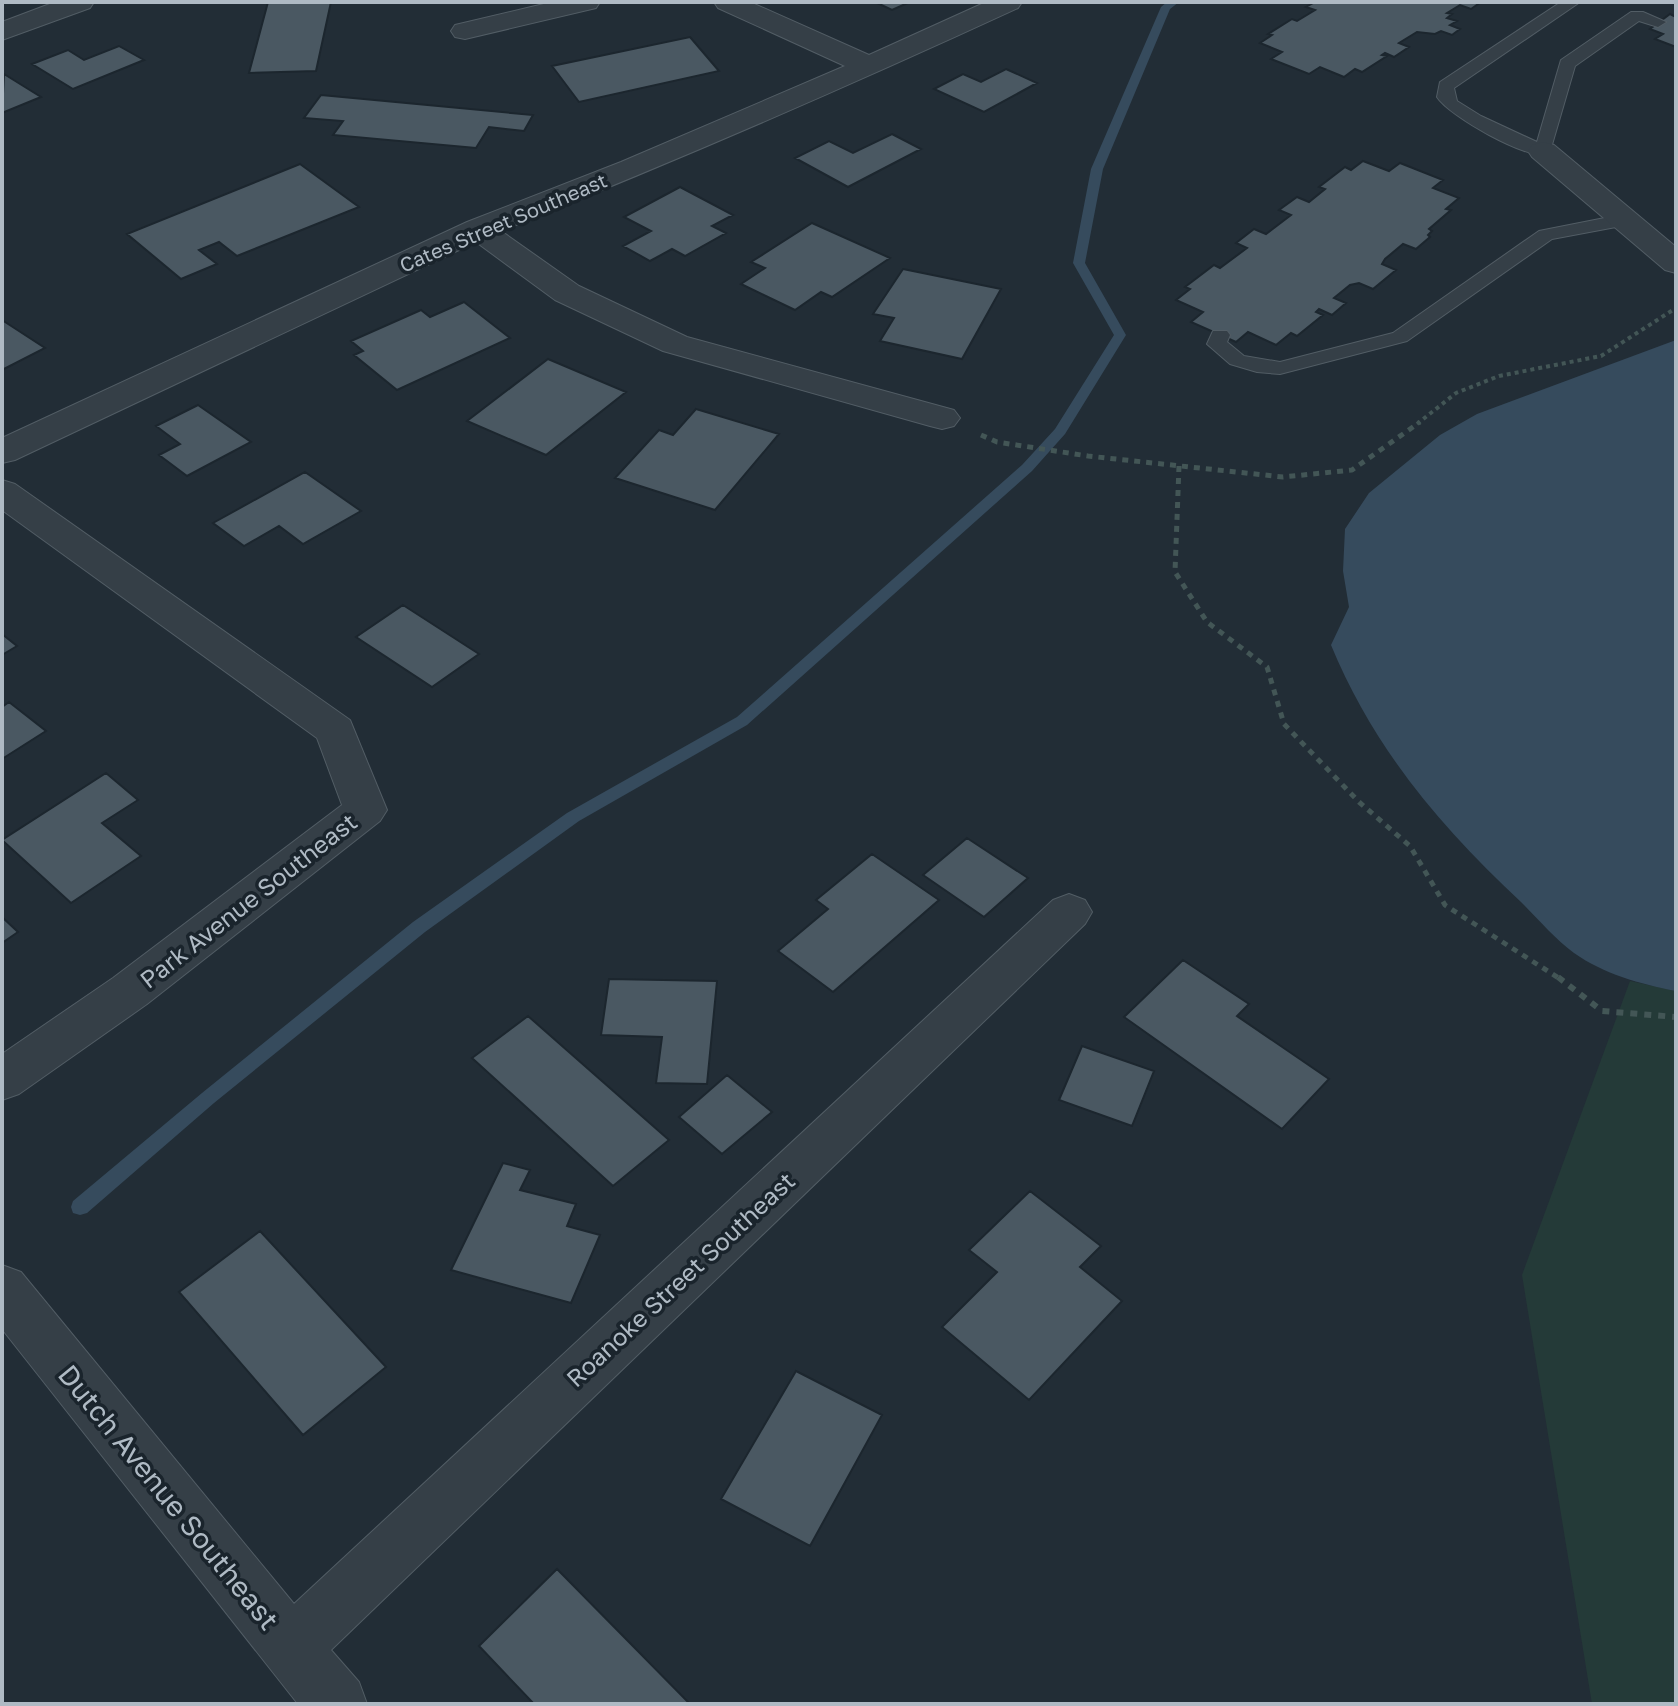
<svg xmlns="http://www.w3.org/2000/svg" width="1678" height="1706" font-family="'Golos Text',sans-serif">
  <rect width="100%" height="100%" fill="#222d36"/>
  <path fill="#243a38" d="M1630 981 1676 991V1704H1592L1522 1275Z"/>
  <path fill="#364b5d" d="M1676 340V991C1640 984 1604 974 1574 953 1555 939 1538 919 1521 902 1440 826 1374 749 1331 645L1349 607 1343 571 1345 529 1369 493 1440 435 1477 414Z"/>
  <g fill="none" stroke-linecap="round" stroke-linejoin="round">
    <path fill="#364b5d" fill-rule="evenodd" d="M1167 2H1179L1170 9 1103 169 1085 263 1126 335 1065 434 1032 471 747 725 579 821 425 932 214 1103 87 1213 80 1215 73 1213 71 1207 73 1201 202 1093 413 922 567 813 737 717 1022 465 1055 429 1114 335 1073 263 1091 169 1161 7Z"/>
  </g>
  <path fill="#4a5862" stroke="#1c262e" stroke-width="2" d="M268 2H331L316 71 249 73Z
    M875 2H910L892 10Z
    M1315 2 1329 3 1481 2 1471 9 1460 5 1447 13 1452 14 1447 18 1457 21 1450 25 1460 29 1452 35 1441 31 1435 34 1417 32 1399 43 1409 47 1394 57 1385 53 1382 55 1387 56 1362 72 1355 69 1344 77 1320 67 1309 74 1271 59 1282 52 1260 43 1272 35 1268 34 1292 19 1297 21 1315 10 1306 7Z
    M1670 14 1676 17V47L1655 39 1663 34 1650 29Z
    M690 37 719 71 579 102 552 66Z
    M119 46 144 60 73 89 32 64 68 50 84 60Z
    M1006 69 1037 83 984 112 934 89 963 74 981 82Z
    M4 74 41 97 2 113Z
    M321 95 533 115 524 131 489 127 476 148 333 135 343 121 304 118Z
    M892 134 921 149 848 187 795 158 829 141 853 153Z
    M1363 161 1389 171 1400 163 1443 180 1433 188 1459 198 1446 209 1451 210 1429 229 1432 231 1428 235 1430 237 1416 249 1403 244 1385 259 1382 264 1396 270 1373 289 1359 283 1350 285 1334 298 1346 303 1332 315 1319 309 1316 312 1323 315 1297 336 1291 333 1276 345 1248 332 1236 342 1191 322 1203 312 1176 300 1190 289 1185 287 1214 265 1220 268 1247 248 1236 243 1254 229 1266 234 1291 215 1279 210 1297 197 1309 202 1325 189 1319 187 1345 167 1351 170Z
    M300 164 359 207 237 256 219 242 199 250 217 264 181 279 127 234Z
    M680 187 733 215 712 226 726 233 685 256 672 249 650 261 623 246 651 231 624 217Z
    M812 223 890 258 832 297 821 292 795 310 741 284 765 268 751 262Z
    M903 269 1001 289 962 359 880 341 894 318 873 314Z
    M464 302 510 338 397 390 354 355 363 351 351 341 421 310 430 317Z
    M2 320 45 348 2 370Z
    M548 359 626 392 546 455 467 421Z
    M198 405 251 442 187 476 159 455 180 444 156 426Z
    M696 409 779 434 715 510 615 478 659 430 673 435Z
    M305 472 361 511 303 544 279 526 244 546 213 523Z
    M403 605 479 654 432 687 356 637Z
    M2 634 17 646 2 655Z
    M9 702 46 731 2 759V707Z
    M106 773 138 800 102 823 141 856 71 903 2 840Z
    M967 838 1028 878 984 917 923 875Z
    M872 854 939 900 833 992 778 951 828 909 816 900Z
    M2 917 18 932 2 943Z
    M1183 960 1249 1004 1237 1016 1329 1079 1282 1129 1124 1017Z
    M609 979 717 981 707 1084 656 1083 662 1037 601 1035Z
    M528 1016 669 1140 613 1186 472 1058Z
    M1082 1046 1154 1071 1132 1126 1059 1100Z
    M727 1075 772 1112 722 1154 679 1117Z
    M503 1163 530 1170 520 1190 576 1204 567 1226 600 1235 571 1303 451 1270Z
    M1030 1191 1101 1246 1080 1267 1122 1301 1029 1400 942 1327 997 1272 969 1250Z
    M260 1231 386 1367 303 1435 179 1292Z
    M796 1371 882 1415 810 1546 721 1499Z
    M557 1569 690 1704H534L479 1646Z"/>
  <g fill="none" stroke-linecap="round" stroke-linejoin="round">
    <defs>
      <path id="lane" d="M1561 2H1580L1454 88 1457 101 1481 116 1537 142 1561 60 1631 12H1643L1666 22 1658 27 1639 21 1575 66 1549 155C1527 160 1449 116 1437 97L1440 82Z
        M1625 214 1632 216 1634 220 1632 224 1552 239 1407 341 1280 374 1257 372 1230 364 1207 344 1213 331H1227L1230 335 1227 342 1244 356 1280 362 1393 333 1539 231Z"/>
      <path id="street" d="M55 2H94L90 8 2 40V22Z
        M552 2H600L596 8 465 39 455 37 451 31 455 25Z
        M714 2H750L869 55 986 2H1022L1018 8C847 87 676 161 501 231L579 286 687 337 954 410 960 418 954 426 942 429 930 426 663 351 555 300 476 242 15 460 2 463V438L467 222 621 162 845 66 718 8Z
        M1543 142 1554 145 1676 247V273L1665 270 1532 157 1528 151 1532 145Z
        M2 480 15 484 350 720 387 810 380 821 147 1004 19 1094 2 1100V1054L113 978 342 805 317 738 2 510Z
        M1069 894 1085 900 1092 912 1085 924 331 1650 359 1682 367 1704H298L2 1329V1265L21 1272 294 1604 1053 900Z"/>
    </defs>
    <use href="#lane" stroke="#525d65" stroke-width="2"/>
    <use href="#street" stroke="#525d65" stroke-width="2"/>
    <path stroke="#435656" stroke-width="4" stroke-dasharray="4 4" stroke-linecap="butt" d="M1417 424 1456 393 1499 376 1601 356 1676 308"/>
    <path stroke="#435656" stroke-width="5" stroke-dasharray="6 6" stroke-linecap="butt" d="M981 435 997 442 1088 456 1283 477 1352 470 1420 422
      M1179 466 1175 572 1207 622 1267 667 1284 724 1359 802 1410 846 1445 905 1560 979"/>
    <path stroke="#435656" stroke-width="6" stroke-dasharray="7 7" stroke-linecap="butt" d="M1558 977 1602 1011 1676 1017"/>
    <use href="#lane" fill="#353f47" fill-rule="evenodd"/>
    <use href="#street" fill="#353f47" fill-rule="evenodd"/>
  </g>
  <g text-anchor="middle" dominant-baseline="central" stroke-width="7" stroke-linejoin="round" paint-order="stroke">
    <g font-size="20" fill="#afbac4" stroke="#1a242c">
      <text transform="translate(503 222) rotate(-23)">Cates Street Southeast</text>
    </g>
    <g font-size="24" fill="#afbac4" stroke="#1a242c">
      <text transform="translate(248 900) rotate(-38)">Park Avenue Southeast</text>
      <text transform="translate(680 1279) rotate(-43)">Roanoke Street Southeast</text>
    </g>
    <g font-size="28" fill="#afbac4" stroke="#1a242c">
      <text transform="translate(169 1497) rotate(51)">Dutch Avenue Southeast</text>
    </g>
  </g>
  <rect width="1678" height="1706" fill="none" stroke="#afbac4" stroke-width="8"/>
</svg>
